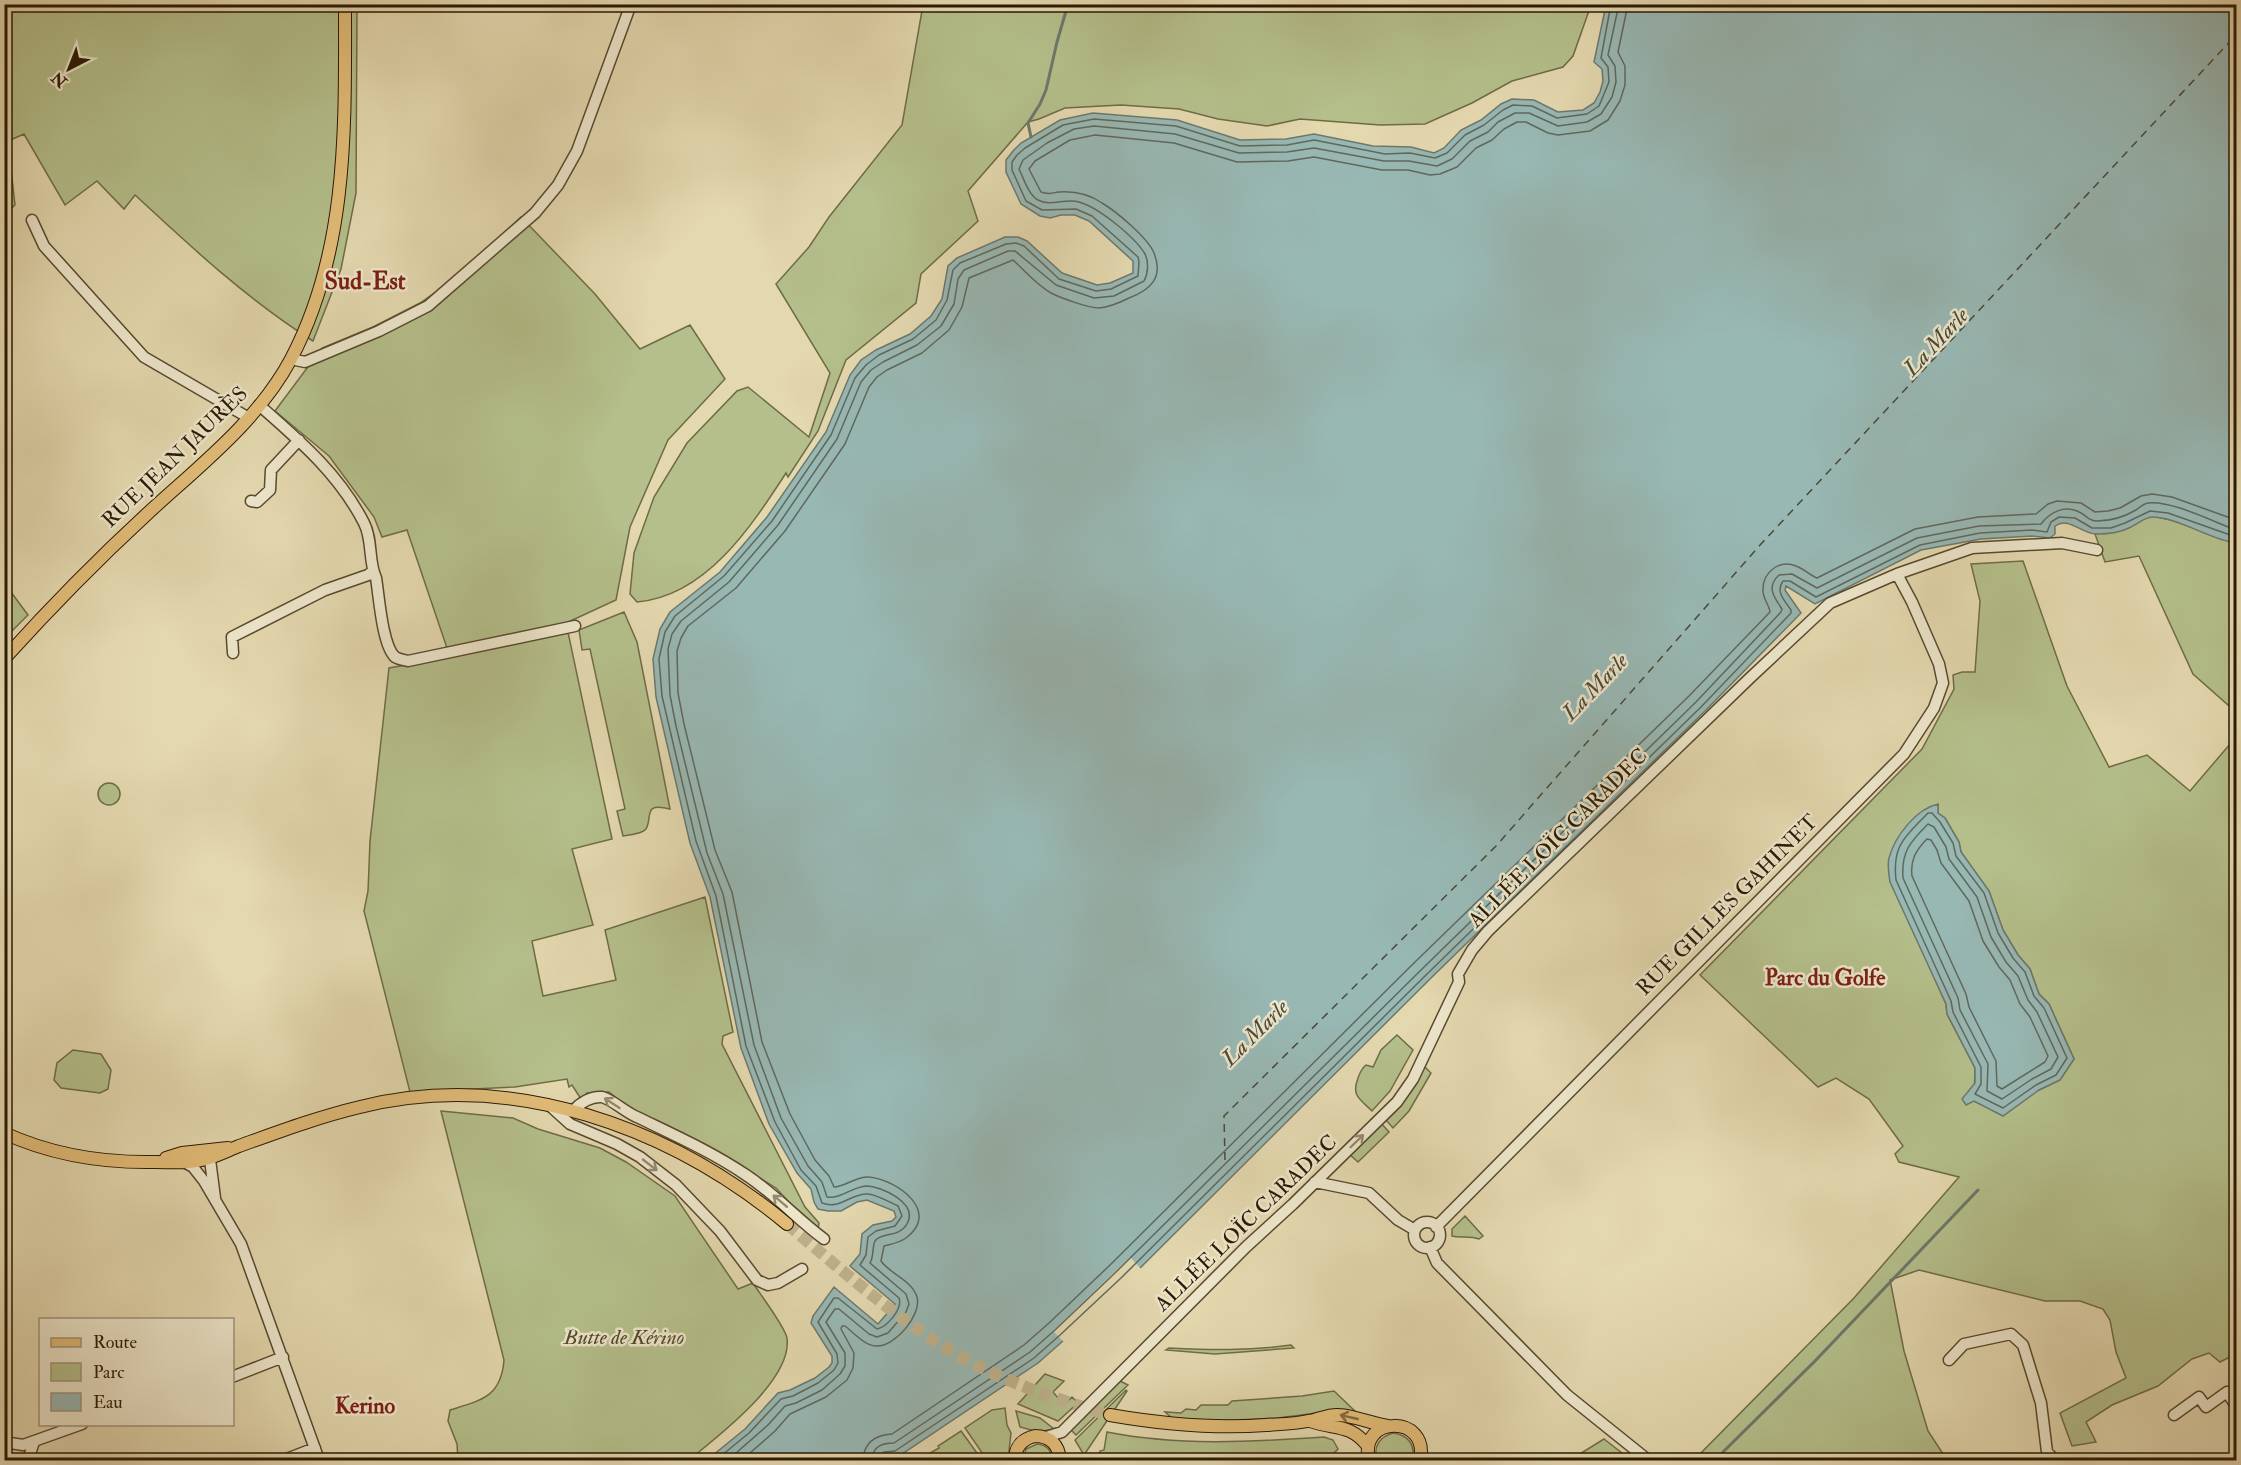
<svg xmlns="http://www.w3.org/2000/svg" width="2241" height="1465" font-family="'IM FELL Double Pica',serif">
  <rect width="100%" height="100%" fill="#e4d8af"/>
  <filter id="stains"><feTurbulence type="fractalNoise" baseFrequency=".00333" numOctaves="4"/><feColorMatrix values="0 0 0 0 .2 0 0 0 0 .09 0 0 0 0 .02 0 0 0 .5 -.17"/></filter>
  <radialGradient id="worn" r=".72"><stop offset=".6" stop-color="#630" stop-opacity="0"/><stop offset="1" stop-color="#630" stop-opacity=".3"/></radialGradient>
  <path fill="#b4bf8b" stroke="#6e6c47" stroke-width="1.5" fill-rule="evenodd" d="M4 5H357L356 193 341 269 313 341C248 300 191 247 135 195L124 209 97 181 65 205 24 134 8 141 15 205 5 214Z
    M923 5V4L1591 5 1573 56 1563 67 1512 81 1472 103 1425 124 1380 125 1300 119 1267 126 1218 119 1179 109 1121 105 1065 108 1039 119 1028 122 968 191 978 221 921 274 916 303 846 360 818 431 788 477 786 473C751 527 706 596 637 602L630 594 634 553 654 497 687 443 737 391 748 387 809 437 830 373 776 284 809 247 829 217 902 125Z
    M521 217 595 294 640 349 690 325 725 379 668 440 630 527 616 600 566 623 612 839 572 849 593 925 532 941 543 996 616 980 605 930 705 897 733 1032 723 1036 722 1044 805 1207 819 1223 818 1229 803 1217 776 1188 723 1155 629 1108 609 1092 587 1093 581 1099 572 1085 569 1087 567 1079 515 1087 410 1092 364 911 368 891 370 841 389 668 445 658 447 648 407 530 382 537 374 517 329 456 275 411 322 348 373 327 420 303 459 276Z
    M2153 516 2171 520 2236 543V712L2193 674 2139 556 2105 562 2095 534 2139 518Z
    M2023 561 2067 686 2109 767 2147 755 2190 791 2236 737V1354L2220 1362 2209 1353 2192 1359 2158 1386 2112 1405 2086 1422 2096 1442 2072 1446 2060 1413 2126 1378 2116 1352 2110 1320 2103 1309 2080 1301H2045L1919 1270 1890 1280 1904 1351 1928 1431 1947 1460H1694L1854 1298 1959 1177 1899 1162 1895 1154 1903 1146 1869 1099 1836 1078 1818 1087 1700 975 1922 749 1954 689 1953 675 1962 672H1975L1980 601 1971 564ZM1938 804V813L1945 818 1959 842 1961 852 1989 891 2003 930 2018 955 2030 969 2039 994 2049 1004 2074 1059 2060 1080 2039 1090 1980 1104 1974 1101 1975 1068 1947 1014 1946 1004 1928 963Z
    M5 584 28 615 5 638Z
    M624 612 637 642 670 809C642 802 653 817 646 829 642 834 629 835 623 836L617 811 625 809 590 649 582 650 579 630Z
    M98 794a11 11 0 1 1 22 0a11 11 0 1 1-22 0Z
    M1397 1035 1413 1050 1390 1091 1372 1111C1360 1099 1351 1096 1358 1078 1360 1073 1361 1069 1366 1065L1373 1067 1381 1050Z
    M73 1050 101 1054 111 1070 108 1089 100 1093 61 1088 54 1080 57 1063Z
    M1424 1066 1431 1073 1409 1111 1393 1128 1385 1119Z
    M441 1111 513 1118 538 1129 600 1148 626 1162 675 1196 738 1289 753 1283C760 1294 785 1327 787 1338 793 1380 718 1436 689 1460H458L457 1444 448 1421 450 1410C482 1400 501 1397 504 1360Z
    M1380 1122 1389 1132 1358 1162 1348 1153Z
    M1465 1216 1483 1236 1479 1239C1470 1236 1462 1238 1452 1236V1229Z
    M1291 1345 1294 1348 1215 1354 1166 1350 1169 1348C1210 1350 1250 1351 1291 1345Z
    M1045 1374 1064 1381 1053 1392 1064 1405 1072 1397 1078 1403 1058 1421 1018 1404Z
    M1120 1381 1128 1385 1076 1435 1071 1430Z
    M1126 1390 1127 1391 1084 1455 1075 1440Z
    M1334 1391 1358 1414 1340 1410 1278 1418 1213 1421 1172 1418 1165 1412 1181 1413 1186 1409 1196 1410 1201 1405H1228L1232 1401 1302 1396Z
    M1005 1408 1007 1425 1011 1433 1008 1460H987L965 1428 992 1410Z
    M1016 1411 1040 1418 1054 1429 1038 1432 1020 1427Z
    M961 1431 982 1460H918L939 1448 938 1446Z
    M1107 1432C1178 1446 1250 1442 1324 1437L1333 1440 1338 1449 1327 1460 1098 1459 1100 1451 1104 1450Z
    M1393 1433C1409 1435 1416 1446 1412 1460H1377C1373 1447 1379 1437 1393 1433Z
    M1604 1439 1631 1460H1570Z
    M1037 1444C1046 1445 1052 1450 1052 1460H1023L1026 1449Z"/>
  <path fill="#98b8b4" stroke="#6c786d" stroke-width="1.5" d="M1606 5H2236V543C2208 539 2183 519 2153 517 2146 516 2136 525 2129 528 2119 533 2108 534 2097 534 2082 535 2070 516 2055 526V534L2050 538 2032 536 1981 539 1921 550 1815 604 1786 586 1785 590 1801 613 1705 711 1431 978 1125 1283 1064 1340 1038 1363 893 1460 888 1456 882 1460H707L745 1429 778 1393 790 1390 815 1378 829 1367 832 1363V1356L811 1323 813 1316 834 1287 878 1324 895 1304 850 1266 860 1254 862 1234 873 1225 892 1221 896 1217 894 1211 867 1200 857 1202 841 1211H828L818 1209 814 1202 811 1189 797 1173 769 1124 741 1048 710 897 690 843 656 697 653 659 660 629 670 612 720 572 767 517 826 432 850 375 861 360 876 350 910 334 931 316 942 299 948 266 957 258 1005 237H1018L1027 241 1062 273 1097 285 1110 283 1133 273V261L1089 221 1075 215H1061L1050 218 1040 216 1021 204 1006 172V160L1013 151 1021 143 1060 120 1093 113 1177 120 1240 140 1286 139 1314 134 1373 146 1411 147 1434 153 1444 148 1461 130 1481 120 1501 104 1512 99 1534 100 1558 112 1583 110 1594 103 1600 92 1603 81 1602 69 1594 62Z
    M1938 804V813L1945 818 1959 842 1961 852 1989 891 2003 930 2018 955 2030 969 2039 994 2049 1004 2074 1059 2060 1080 2039 1090 2003 1116 1974 1101 1966 1105 1962 1099 1975 1083V1068L1947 1014 1946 1004 1890 882C1889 875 1887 865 1889 858 1895 836 1916 809 1938 804Z"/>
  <path fill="#e4d8af" d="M1130 1257 1142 1270 1065 1343 1053 1331Z"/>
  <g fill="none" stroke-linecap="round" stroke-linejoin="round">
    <path stroke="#60685c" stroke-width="1.5" d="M1928 813H1932L1940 822 1953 843 1956 856 1984 893 1998 933 2013 958 2025 972 2034 996 2044 1008 2067 1058 2056 1075 2036 1085 2003 1108 1975 1094 1981 1084V1067L1953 1012 1951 1001 1896 880C1892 845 1905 837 1928 813Z
      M1928 824 1934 827 1946 847 1949 859 1977 897 1991 937 2006 962 2018 976 2028 1000 2037 1012 2058 1057 2051 1069 2032 1079 2002 1099 1987 1091 1988 1064 1960 1010 1958 998 1903 878C1901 852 1910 842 1928 824Z
      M1927 839 1931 840 1937 850 1941 863 1969 901 1983 941 1999 967 2010 980 2020 1004 2030 1017 2048 1056 2045 1062 2002 1089 1997 1086 1996 1061 1969 1007 1966 994 1912 876C1910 860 1916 850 1927 839Z
      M716 1460 749 1433 781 1399 793 1396 818 1383 834 1370 838 1363 837 1354 818 1322 834 1298H838L877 1329C887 1327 903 1309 899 1298L860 1265 866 1255 868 1237 876 1231 895 1226 902 1216 898 1206C889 1202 876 1194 867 1194 849 1194 840 1210 822 1203L816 1186 801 1170 775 1122 746 1046 716 896 696 841 662 696 659 659 665 632 675 616 724 576 772 521 831 435 855 378 866 365 879 355 913 339 936 320 947 300 953 270 960 263 1006 244 1016 243 1024 246 1059 279 1096 291 1111 289 1138 276 1139 262 1138 257 1092 216 1076 209 1042 210 1026 201 1012 170V162L1017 155 1025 148 1063 125 1094 119 1176 126 1240 146 1287 145 1314 140 1385 154 1410 153 1435 158 1447 153 1465 135 1484 125 1503 110 1513 105 1532 106 1557 118 1587 114 1599 106 1609 82 1608 67 1601 58 1611 4
      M728 1460 768 1425 785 1406 796 1403 822 1390 840 1374 845 1366V1353L826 1322 835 1309H839L869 1334 877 1337 888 1333 906 1312 909 1304 906 1294 870 1263C874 1257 872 1247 875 1241 881 1232 899 1238 907 1224 919 1203 881 1186 866 1186 852 1187 841 1199 827 1197L822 1182 808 1166 781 1118 754 1045 723 894 707 853 676 726 670 695 668 649 672 634 681 621 729 582 778 525 837 439 861 382 871 370 883 362 917 345 941 326 954 304 958 279 964 270 1008 251H1015L1056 285 1094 298 1114 296 1144 281C1148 274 1149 262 1145 254 1135 237 1098 207 1079 202 1065 198 1051 207 1038 200 1028 194 1024 179 1019 169L1023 160 1047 143 1074 129 1094 126 1175 134 1239 153 1287 152 1314 148 1384 161H1409L1437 166 1452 159 1470 141 1488 132 1498 122 1515 113H1529L1558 126 1587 122 1601 114 1612 97 1616 82 1615 66 1608 55 1619 4
      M742 1460 775 1431 790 1414 826 1397 847 1380 853 1368 854 1353 841 1329 842 1326H845C854 1333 864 1345 876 1346 895 1347 922 1315 917 1297 912 1280 890 1274 881 1261L884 1246C891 1244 899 1243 906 1238 941 1212 898 1180 869 1177 856 1176 845 1187 834 1187L829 1176 815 1160 790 1114 762 1042 732 892 715 850 684 724 678 693 677 651 681 638 688 626 736 588 785 531 845 444 869 387 877 377 887 370 922 353 949 330 962 307 969 278 1013 260C1025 271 1037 285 1051 293 1061 298 1088 308 1099 308 1110 307 1119 303 1129 298 1150 290 1164 278 1154 253 1148 238 1117 212 1102 203 1089 194 1074 191 1059 192 1051 193 1049 195 1041 192L1029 169 1035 161 1070 140 1095 135 1174 143 1237 162 1288 161 1314 157 1382 170H1408L1430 175 1440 174 1457 167 1476 148 1492 140 1504 129 1517 122H1526L1548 133 1558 135 1590 131 1608 120 1620 101 1625 85V66L1618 52 1628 4
      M863 1460C864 1443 875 1435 892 1434L1024 1345 1049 1323 1109 1266 1415 962 1689 696 1770 612C1769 604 1762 598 1763 589 1763 572 1780 559 1796 566 1804 569 1810 575 1817 578L1915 529 1978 517 2036 514 2048 504 2057 501 2081 503 2095 512 2108 511 2120 508 2141 496 2152 494 2172 497 2236 520
      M872 1460C872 1447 882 1443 894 1443L1030 1352 1055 1330 1115 1273 1422 969 1696 702 1781 612 1782 609C1774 597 1766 587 1779 575L1792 574 1817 588 1917 538 1979 526 2041 524C2050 512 2065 504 2081 513 2087 516 2089 521 2097 521 2111 521 2124 517 2136 510 2140 507 2143 504 2148 503 2171 500 2214 522 2236 530
      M879 1460 880 1455 884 1452 895 1451 1034 1358 1060 1335 1121 1278 1427 974 1701 707 1791 613V610C1785 601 1775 592 1783 581H1790L1816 597 1920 545 1980 533 2032 530 2047 532 2051 522 2059 517 2075 518 2092 528H2111L2125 523 2150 511 2168 513 2236 537"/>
    <path stroke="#6c786d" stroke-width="3" d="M1031 137 1028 123 1040 104 1046 90 1057 42 1068 4
      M1718 1460 1723 1452 1815 1361 1978 1190"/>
    <path stroke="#4a4938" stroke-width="1.5" stroke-dasharray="8 6" stroke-linecap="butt" d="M1225 1160 1224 1116 1496 846 1761 544 2236 35"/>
    <path stroke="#bfb28d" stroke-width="12" stroke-dasharray="12 6" stroke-linecap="butt" d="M787 1224C839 1268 891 1314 949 1350 998 1380 1055 1399 1110 1415"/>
    <defs>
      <path id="minor" d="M32 220 44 246 144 357 249 418
        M291 359 305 362 379 331 428 306 535 213 558 185 577 151 631 4
        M259 405C300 441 339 474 364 523 373 540 368 561 376 578 379 595 382 645 395 657 398 659 404 660 408 661L575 626
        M251 501 257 502 270 490 271 470 299 440
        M233 653 232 637 325 590 368 575 373 571
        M549 1105 570 1124 617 1144 640 1157 676 1185 720 1231 757 1280 768 1285 778 1283 802 1269
        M574 1110C580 1103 591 1096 602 1097 611 1099 627 1113 637 1117 674 1135 712 1152 746 1175 775 1194 797 1219 824 1239
        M209 1152 215 1198
        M184 1162 193 1167 204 1181 241 1244 319 1460
        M1315 1182 1369 1193 1398 1220 1415 1230
        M1414 1235a13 13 0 1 1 26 0a13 13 0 1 1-26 0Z
        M1436 1227 1904 754 1934 708 1943 683 1939 664 1912 602 1897 574
        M1430 1247 1437 1263 1567 1395 1648 1460
        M1949 1360 1964 1344 2011 1334 2023 1345 2041 1403 2047 1452 2055 1460
        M232 1377 283 1357
        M2174 1415 2199 1397 2206 1407 2227 1392 2236 1406
        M1046 1437 1062 1432 1246 1247 1293 1204 1397 1102 1413 1079 1459 982 1458 974 1472 950 1488 931 1751 677 1830 603 1897 574 1972 548 2062 543 2097 550
        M4 1442 23 1445 82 1424
        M28 1460 34 1442
        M284 1460 315 1448"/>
      <path id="major" d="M4 659C50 608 97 560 147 514 198 467 258 421 291 359 349 249 345 125 345 4
        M4 1133C52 1155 103 1163 155 1162 173 1162 191 1164 209 1158 219 1155 229 1150 239 1146 278 1132 318 1117 360 1107 512 1069 670 1127 787 1224
        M166 1158 182 1153 228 1148
        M1110 1415C1162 1424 1213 1429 1266 1425 1280 1424 1294 1424 1308 1421 1319 1420 1327 1414 1339 1415 1356 1416 1372 1424 1388 1426
        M1310 1421C1336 1430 1349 1423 1368 1446
        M1015 1460C1015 1447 1022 1439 1035 1436 1050 1436 1059 1445 1060 1460
        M1369 1460C1358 1415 1430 1414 1420 1460"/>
    </defs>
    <use href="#minor" stroke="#58492e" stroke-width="13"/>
    <use href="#major" stroke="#291903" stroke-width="14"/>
    <use href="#minor" stroke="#ede6cb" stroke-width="10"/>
    <use href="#major" stroke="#e2bc78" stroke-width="12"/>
  </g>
  <defs><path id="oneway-shaft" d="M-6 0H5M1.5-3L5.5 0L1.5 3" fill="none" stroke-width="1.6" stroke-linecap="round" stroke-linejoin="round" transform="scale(1.5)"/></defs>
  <g stroke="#958a71">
    <use href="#oneway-shaft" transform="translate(612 1103) rotate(-147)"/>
    <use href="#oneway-shaft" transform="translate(1357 1141) rotate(-44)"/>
    <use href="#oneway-shaft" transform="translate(650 1165) rotate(38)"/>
    <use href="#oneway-shaft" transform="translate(780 1201) rotate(-140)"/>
  </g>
  <use stroke="#866a3e" href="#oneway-shaft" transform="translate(1349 1417) rotate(-167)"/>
  <g text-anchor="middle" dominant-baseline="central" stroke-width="5" stroke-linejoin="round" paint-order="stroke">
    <g font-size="21" fill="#291903" stroke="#ede6cb">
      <text transform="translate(175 457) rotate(-44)">RUE JEAN JAURÈS</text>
      <text transform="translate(1558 838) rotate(-45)">ALLÉE LOÏC CARADEC</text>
      <text transform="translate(1727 905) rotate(-45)">RUE GILLES GAHINET</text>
      <text transform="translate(1246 1223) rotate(-44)">ALLÉE LOÏC CARADEC</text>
    </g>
    <g font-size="21" font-style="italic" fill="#534b2c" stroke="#ede6cb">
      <text x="624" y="1337">Butte de Kérino</text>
    </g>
    <g font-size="22" font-style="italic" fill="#4a4938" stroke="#ede6cb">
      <text transform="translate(1936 342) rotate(-47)">La Marle</text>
      <text transform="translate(1595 687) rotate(-46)">La Marle</text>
      <text transform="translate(1255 1033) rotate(-45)">La Marle</text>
    </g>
    <g font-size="22" font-weight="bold" fill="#7a1f14" stroke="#ede6cb">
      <text x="1825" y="978">Parc du Golfe</text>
      <text x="365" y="1406">Kerino</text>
    </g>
    <g font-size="24" font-weight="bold" fill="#7a1f14" stroke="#ede6cb">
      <text x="365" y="281">Sud-Est</text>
    </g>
  </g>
  <rect width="2241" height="1465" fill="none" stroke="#e4d8af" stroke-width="24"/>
  <rect x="6" y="6" width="2229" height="1453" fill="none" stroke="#291903" stroke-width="3"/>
  <rect x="12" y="12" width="2217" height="1441" fill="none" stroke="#291903" stroke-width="1.5"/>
  <rect x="39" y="1318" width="195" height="108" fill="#ede6cb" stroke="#9f947b" stroke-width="1.5"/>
  <rect x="51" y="1338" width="30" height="9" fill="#e2bc78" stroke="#9f947b" stroke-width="1.5"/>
  <text x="93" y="1348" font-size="18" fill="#291903">Route</text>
  <rect x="51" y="1363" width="30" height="18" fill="#b4bf8b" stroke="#9f947b" stroke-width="1.5"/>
  <text x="93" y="1378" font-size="18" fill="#291903">Parc</text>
  <rect x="51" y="1393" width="30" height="18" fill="#98b8b4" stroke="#9f947b" stroke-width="1.5"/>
  <text x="93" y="1408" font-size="18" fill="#291903">Eau</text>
  <g transform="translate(69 69) rotate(222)" stroke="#ede6cb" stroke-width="4.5" paint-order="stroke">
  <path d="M0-4.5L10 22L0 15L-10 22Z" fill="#291903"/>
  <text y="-9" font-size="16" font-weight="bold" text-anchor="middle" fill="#291903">N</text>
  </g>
  <rect width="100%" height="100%" filter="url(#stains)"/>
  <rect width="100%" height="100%" fill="url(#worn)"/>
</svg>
